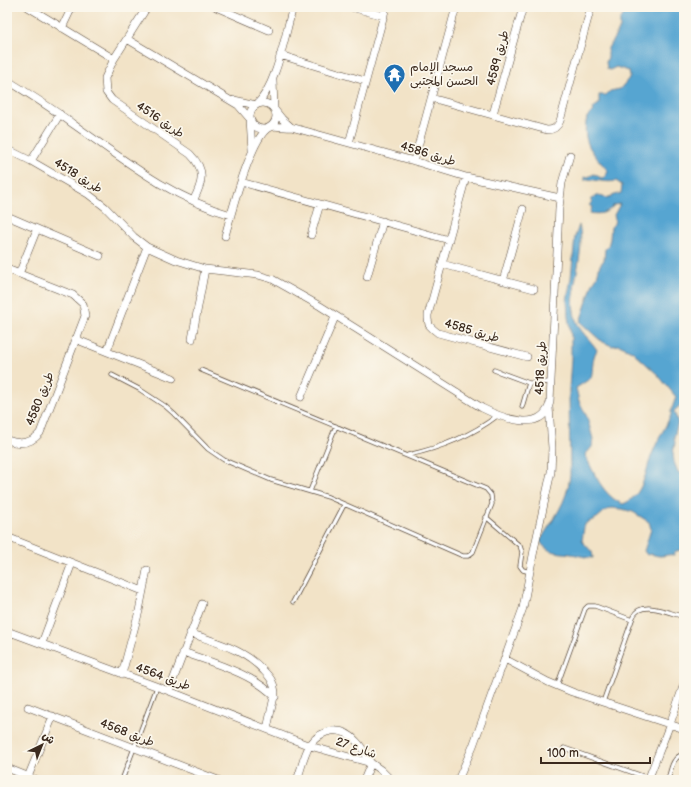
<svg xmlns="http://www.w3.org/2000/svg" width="691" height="787" font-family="'Balsamiq Sans','Playpen Sans Arabic',sans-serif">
  <rect width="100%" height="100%" fill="#fbf7ec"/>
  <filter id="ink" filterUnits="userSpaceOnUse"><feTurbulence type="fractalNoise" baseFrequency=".025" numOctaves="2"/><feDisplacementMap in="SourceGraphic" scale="8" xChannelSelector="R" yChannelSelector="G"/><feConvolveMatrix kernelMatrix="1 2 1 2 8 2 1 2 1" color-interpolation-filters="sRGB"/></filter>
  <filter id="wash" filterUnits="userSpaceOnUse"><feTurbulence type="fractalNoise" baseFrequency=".012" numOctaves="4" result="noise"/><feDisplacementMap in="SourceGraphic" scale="16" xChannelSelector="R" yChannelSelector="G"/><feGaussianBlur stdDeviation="0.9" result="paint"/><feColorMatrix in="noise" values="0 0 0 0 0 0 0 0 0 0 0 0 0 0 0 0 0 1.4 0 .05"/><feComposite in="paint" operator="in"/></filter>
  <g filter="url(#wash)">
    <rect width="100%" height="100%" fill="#f2e3c7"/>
    <path fill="#57a5d1" stroke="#496878" d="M629 7H684V402L674 411 678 423 674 437 675 443 673 454 674 462 678 472 683 474 684 473V551L682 550 676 551 674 555C667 554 666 556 660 556 655 556 652 553 647 555L644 551 651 529 649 522 633 512 622 509 611 508 605 511 597 518 586 523 584 527 582 541 592 552 593 558C586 558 579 555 571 554 559 552 547 554 540 541 554 517 567 504 570 475L569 389 571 359V335L568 317 567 300 571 278 575 237 579 225C587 257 566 289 576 320 579 331 591 340 597 350 591 360 594 367 591 378L576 388 579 401 587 417 593 439 592 447 585 455C594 473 604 497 623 504 644 496 645 471 652 454 657 441 665 428 671 415V411L676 397 658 375 632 351 619 345 612 346 601 341 580 322 593 283 597 277 600 265 604 260 605 249 608 246 610 239 611 227 614 224 615 219 614 215 620 204 614 205C608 213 600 215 590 213L592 207 589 205 593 202 590 200C598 194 596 195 606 198L621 193 622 185 616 181C607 183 597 180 587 179L585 181V176L588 177 594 174 601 178 605 177 608 171C592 152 581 143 587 117L594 111 593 108 599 104V95H606L610 91 620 89 630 77 629 71 616 67 610 70 607 69 606 62 608 57V48L620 28V20Z"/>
  </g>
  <g filter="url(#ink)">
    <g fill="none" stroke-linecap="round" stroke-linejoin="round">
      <defs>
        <path id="service" d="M494 370 529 383H534L550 382
          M112 375 139 389 165 406 174 414 208 449 224 460 271 480 328 497 463 556H468L473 552 492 504 491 495 486 489 201 370
          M522 407 529 383
          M408 455C440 448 471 436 497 416
          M310 491 336 426
          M486 517 520 546 522 552 520 566 523 570 530 572
          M293 602 344 505
          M557 686 585 609 588 606H595L632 620
          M603 702 633 617C640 599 670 613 684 617
          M564 748 648 778
          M17 780 20 773
          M122 780 157 687
          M668 780C671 769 672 757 684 754"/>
        <path id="minor" d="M28 7 114 59
          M147 7 114 59 105 78 106 92 112 100 190 154C206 170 203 182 193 201
          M216 7 269 30
          M351 7 384 16
          M62 28 72 7
          M127 39 238 105 250 119 252 150
          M280 55 365 81
          M7 80C29 94 52 108 73 124 123 159 171 198 231 215
          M273 80 274 109 282 119 291 127
          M431 98 547 130C553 130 557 128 560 121L591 7
          M234 100 256 105C277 86 285 34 293 7
          M250 116a13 13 0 1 1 26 0a13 13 0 1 1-26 0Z
          M493 114 523 7
          M349 143 386 7
          M7 149 31 161 88 194 105 207 134 237 147 247 176 260 205 269 258 275 272 279 320 306 482 408C502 418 543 434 550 402L559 208 562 183 570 155
          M31 161 60 114
          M414 161 456 7
          M466 177 428 315V319L429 325 433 329 438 333 527 357
          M241 182 449 240
          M7 216 100 256
          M311 235 320 204
          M225 236C231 215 251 135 270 127 276 125 284 128 291 127L414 161 466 177 560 198
          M442 264 534 289
          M7 269 73 295 83 304 85 316 40 433C31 444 20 445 7 440
          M19 274 37 229
          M367 277 383 221
          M503 281 523 209
          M75 339 173 378
          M192 339 205 269
          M107 351 147 247
          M301 397 335 317
          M7 537 143 591
          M7 631 169 691 310 746 371 763 381 770 391 780
          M190 633C217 643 244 649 264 671 270 677 274 682 275 692L267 729
          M7 641 10 632
          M42 643 72 563
          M183 652C213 663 252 673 275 697
          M505 659 548 682 572 692 684 729
          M122 674 139 611 147 570
          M169 691 202 604
          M28 707 218 780
          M7 768 37 780
          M28 777 53 716
          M297 780C301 770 304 754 310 745 322 728 343 725 357 742 363 748 366 756 371 763L364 780
          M458 780 473 746 523 608 534 550 551 472 552 448 549 407
          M648 780 670 724 684 684"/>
      </defs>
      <use href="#service" stroke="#564637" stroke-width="5"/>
      <use href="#minor" stroke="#564637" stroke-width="8"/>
      <use href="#service" stroke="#fff" stroke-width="3.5"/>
      <use href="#minor" stroke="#fff" stroke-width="7"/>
    </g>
  </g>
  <defs>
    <symbol id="temple-pin" viewBox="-11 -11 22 30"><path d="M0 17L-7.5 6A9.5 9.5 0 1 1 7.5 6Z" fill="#1f6fb2" stroke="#fbf7ec"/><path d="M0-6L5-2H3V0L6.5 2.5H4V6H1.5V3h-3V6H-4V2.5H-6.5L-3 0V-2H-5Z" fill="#fff"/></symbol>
  </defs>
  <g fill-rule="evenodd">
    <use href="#temple-pin" x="382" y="62" width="25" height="34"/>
  </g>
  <g text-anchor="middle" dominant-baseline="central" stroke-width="3.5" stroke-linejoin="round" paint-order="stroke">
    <g font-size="12" fill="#3b2a1e" stroke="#fbf7ec">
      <text transform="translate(498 58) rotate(-75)">طريق 4589</text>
      <text transform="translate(160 120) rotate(34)">طريق 4516</text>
      <text transform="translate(428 154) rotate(17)">طريق 4586</text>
      <text transform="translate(78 176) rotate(32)">طريق 4518</text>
      <text transform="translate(472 331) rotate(16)">طريق 4585</text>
      <text transform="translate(541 368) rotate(-87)">طريق 4518</text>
      <text transform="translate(40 399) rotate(-68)">طريق 4580</text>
      <text transform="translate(163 677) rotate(20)">طريق 4564</text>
      <text transform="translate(127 733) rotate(21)">طريق 4568</text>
      <text transform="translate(356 748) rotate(19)">شارع 27</text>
    </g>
    <g font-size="12" fill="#3b2a1e" stroke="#fbf7ec" text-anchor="start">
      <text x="410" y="67">مسجد الإمام<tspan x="410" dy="14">الحسن المجتبى</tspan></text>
    </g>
  </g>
  <rect width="691" height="787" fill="none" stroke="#fbf7ec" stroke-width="24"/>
  <g transform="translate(42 745) rotate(43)" stroke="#fbf7ec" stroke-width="3" paint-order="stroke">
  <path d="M0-3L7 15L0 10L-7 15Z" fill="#3b2a1e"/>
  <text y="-6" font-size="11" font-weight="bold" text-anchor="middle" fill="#3b2a1e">ش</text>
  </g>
  <path d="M541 757v6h109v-6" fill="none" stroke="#3b2a1e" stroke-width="2"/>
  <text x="547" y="757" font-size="12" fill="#3b2a1e" stroke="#fbf7ec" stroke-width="3" paint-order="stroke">100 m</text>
</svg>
